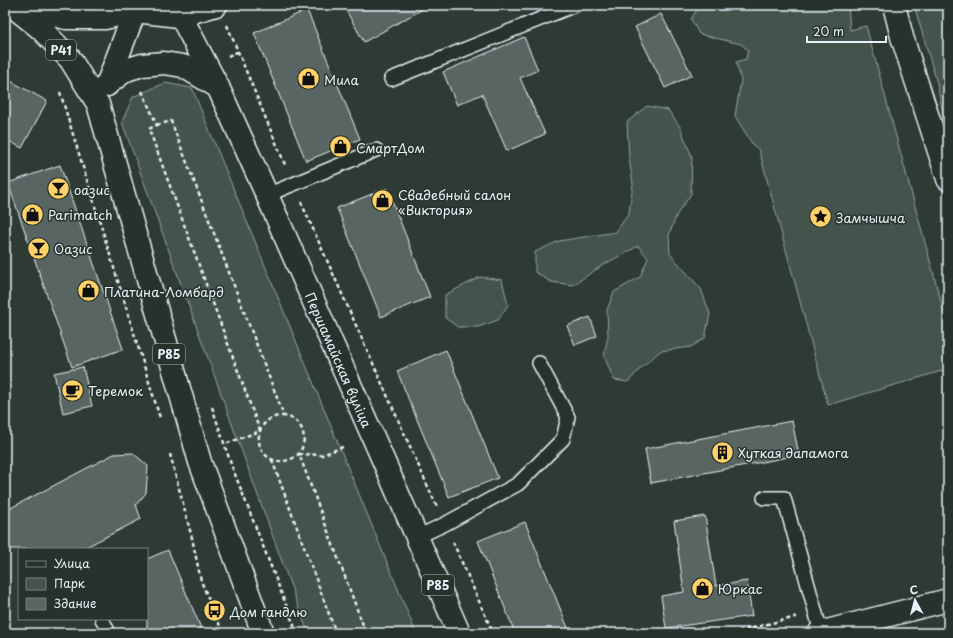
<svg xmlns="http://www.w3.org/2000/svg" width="953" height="638" font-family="'Playpen Sans',sans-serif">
  <rect width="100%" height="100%" fill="#2e3b35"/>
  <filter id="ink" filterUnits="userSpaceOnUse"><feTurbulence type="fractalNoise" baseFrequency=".025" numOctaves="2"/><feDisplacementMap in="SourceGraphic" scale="8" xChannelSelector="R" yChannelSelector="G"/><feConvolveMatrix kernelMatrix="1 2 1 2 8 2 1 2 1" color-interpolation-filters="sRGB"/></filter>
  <g filter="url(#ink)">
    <path fill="#45524e" stroke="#96a2a3" d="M700 5H848L850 30 866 26 948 327V369L828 405 759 150 753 145 735 116 741 80 736 62 746 59 748 50 741 44 699 34 691 19Z
      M914 5H948V141L937 83Z
      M165 83 192 88 416 633H308L122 122 133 97Z
      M647 106 668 110 680 127 692 157 691 194 677 214 669 235 670 254 701 289 710 314 705 338 691 347 660 351 641 368 628 382 614 380 604 356 608 336 607 310 614 292 640 277 648 258 638 246 603 265 573 285 551 282 535 272V252L559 241 616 232 629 213 633 184 629 158 627 122Z
      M480 277 502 280 508 305 498 320 478 327H458L445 318V295Z"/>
    <path fill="#596563" stroke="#e8f1f8" d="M343 5H430L364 42Z
      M307 10 360 139 306 161 254 33Z
      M661 14 692 75 665 88 635 27Z
      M524 37 538 70 520 78 545 134 507 151 482 94 457 105 443 72Z
      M5 78 47 101 22 148 5 139Z
      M60 165 123 349 72 367 8 183Z
      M387 188 430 297 381 317 337 208Z
      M590 317 597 336 575 345 567 326Z
      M446 350 498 478 449 497 397 371Z
      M83 367 92 406 63 413 54 373Z
      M792 421 799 455 651 483 645 449Z
      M133 453 148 466 146 493 136 505 141 519 82 549H5V511L114 454Z
      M705 516 716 586 747 581 752 616 666 628 661 596 684 592 674 521Z
      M525 522 570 633H515L478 541Z
      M168 550 203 633H147V559Z"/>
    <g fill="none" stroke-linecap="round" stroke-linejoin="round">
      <defs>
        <path id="service" d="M391 79 575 5
          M267 195 376 150
          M764 498H784L821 632
          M417 537 445 524 518 484 563 439 568 417 539 363
          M102 619 109 633"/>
        <path id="minor" d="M894 5 902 37 948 179
          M179 16 216 5"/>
        <path id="secondary" d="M819 633 948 600"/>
        <g id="primary">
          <path d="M11 5 41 29 70 59 98 104 200 462 263 633"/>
          <path d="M17 5 66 18H105L135 11"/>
          <path id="s1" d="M175 5 218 87 267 195 459 633"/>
          <path d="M122 7 135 11 179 16"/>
          <path d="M106 85 126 70 142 65 164 63 183 66 218 87"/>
          <path d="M107 85 137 5"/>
        </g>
      </defs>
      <use href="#service" stroke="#e8f1f8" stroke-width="16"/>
      <use href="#minor" stroke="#e8f1f8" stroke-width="25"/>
      <use href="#secondary" stroke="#e8f1f8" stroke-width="25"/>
      <use href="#primary" stroke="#e8f1f8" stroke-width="25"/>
      <path stroke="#e8f1f8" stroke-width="2.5" stroke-dasharray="4 3" stroke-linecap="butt" d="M227 25 286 167
        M228 56 237 52
        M142 91 157 125 149 129 260 431 225 444
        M60 92 160 418
        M157 125 171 121 284 416C288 417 293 418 296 421 305 429 306 442 300 452 297 457 290 460 284 461 258 464 249 429 272 418 275 416 281 416 284 416
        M301 202 437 507
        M212 407 231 464 297 633
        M343 447 322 455 299 454 366 633
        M170 454 192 538 201 581 223 633
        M272 460 336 633
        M453 542 493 633
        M732 633 796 617"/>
      <use href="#service" stroke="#26332d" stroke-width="13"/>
      <use href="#minor" stroke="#26332d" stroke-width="22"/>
      <use href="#secondary" stroke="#26332d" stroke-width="22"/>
      <use href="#primary" stroke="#26332d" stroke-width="22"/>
    </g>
  </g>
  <defs>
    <symbol id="shop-disc" viewBox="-11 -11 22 22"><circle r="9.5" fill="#ffd166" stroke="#26332d"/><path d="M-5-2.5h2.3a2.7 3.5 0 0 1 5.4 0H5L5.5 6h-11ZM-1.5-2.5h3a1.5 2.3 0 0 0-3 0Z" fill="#111"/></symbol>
    <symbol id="bar-disc" viewBox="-11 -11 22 22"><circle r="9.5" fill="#ffd166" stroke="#26332d"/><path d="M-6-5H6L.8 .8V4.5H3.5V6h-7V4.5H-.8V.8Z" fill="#111"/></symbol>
    <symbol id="sight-disc" viewBox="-11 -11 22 22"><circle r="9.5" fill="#ffd166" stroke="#26332d"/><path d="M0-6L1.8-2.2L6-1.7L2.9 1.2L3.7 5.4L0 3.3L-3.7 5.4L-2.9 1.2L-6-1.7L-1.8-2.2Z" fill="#111"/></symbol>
    <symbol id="cafe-disc" viewBox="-11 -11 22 22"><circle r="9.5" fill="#ffd166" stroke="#26332d"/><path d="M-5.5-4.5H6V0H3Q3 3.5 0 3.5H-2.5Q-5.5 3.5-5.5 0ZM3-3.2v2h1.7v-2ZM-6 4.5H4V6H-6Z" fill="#111"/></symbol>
    <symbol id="building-disc" viewBox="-11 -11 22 22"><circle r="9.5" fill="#ffd166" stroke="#26332d"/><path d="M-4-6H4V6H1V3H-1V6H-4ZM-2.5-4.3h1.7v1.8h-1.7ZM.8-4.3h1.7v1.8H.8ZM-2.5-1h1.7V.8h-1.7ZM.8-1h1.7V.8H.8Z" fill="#111"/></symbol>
    <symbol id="bus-disc" viewBox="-11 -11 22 22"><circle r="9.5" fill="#ffd166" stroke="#26332d"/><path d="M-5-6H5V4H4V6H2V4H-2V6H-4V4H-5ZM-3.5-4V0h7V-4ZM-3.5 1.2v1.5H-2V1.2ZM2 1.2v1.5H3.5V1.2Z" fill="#111"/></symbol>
  </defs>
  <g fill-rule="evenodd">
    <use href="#shop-disc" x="296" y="66" width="25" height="25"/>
    <use href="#shop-disc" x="328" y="134" width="25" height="25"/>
    <use href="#bar-disc" x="46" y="176" width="25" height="25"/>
    <use href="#shop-disc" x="370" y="188" width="25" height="25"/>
    <use href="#shop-disc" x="20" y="202" width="25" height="25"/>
    <use href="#sight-disc" x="808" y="204" width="25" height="25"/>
    <use href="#bar-disc" x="26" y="236" width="25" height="25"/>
    <use href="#shop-disc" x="76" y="278" width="25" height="25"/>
    <use href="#cafe-disc" x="60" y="378" width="25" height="25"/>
    <use href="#building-disc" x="710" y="440" width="25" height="25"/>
    <use href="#shop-disc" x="690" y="576" width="25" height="25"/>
    <use href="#bus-disc" x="202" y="598" width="25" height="25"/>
  </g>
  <g text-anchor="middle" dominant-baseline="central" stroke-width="3" stroke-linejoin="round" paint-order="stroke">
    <g fill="#26332d" stroke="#aeb8bb" stroke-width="1">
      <rect x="46" y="40" width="30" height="20" rx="3"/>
      <rect x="153" y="344" width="32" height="20" rx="3"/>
      <rect x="422" y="575" width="32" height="20" rx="3"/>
    </g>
    <g font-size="12" font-weight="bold" fill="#e8f1f8">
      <text x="61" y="50">Р41</text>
      <text x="169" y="354">Р85</text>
      <text x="438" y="585">Р85</text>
    </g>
    <g font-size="13" fill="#e8f1f8" stroke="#26332d" text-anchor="start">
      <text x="324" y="79">Мила</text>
      <text x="356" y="147">СмартДом</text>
      <text x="74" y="189">оазис</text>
      <text x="398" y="194">Свадебный салон<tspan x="398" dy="15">«Виктория»</tspan></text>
      <text x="48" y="214">Parimatch</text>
      <text x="836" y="217">Замчышча</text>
      <text x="54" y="248">Оазис</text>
      <text x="104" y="291">Платина-Ломбард</text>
      <text x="88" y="390">Теремок</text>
      <text x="738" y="452">Хуткая дапамога</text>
      <text x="718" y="588">Юркас</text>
      <text x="230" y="611">Дом гандлю</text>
    </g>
    <g font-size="13" fill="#e8f1f8" stroke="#26332d">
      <text stroke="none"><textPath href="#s1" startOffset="391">Першамайская вуліца</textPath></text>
    </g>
  </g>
  <rect width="953" height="638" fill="none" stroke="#26332d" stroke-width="20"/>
  <rect x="10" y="10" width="933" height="618" fill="none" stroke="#e8f1f8" stroke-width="1.5" filter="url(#ink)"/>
  <rect x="18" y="548" width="130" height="72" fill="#26332d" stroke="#747f7e"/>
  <rect x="26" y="561" width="20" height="6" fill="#26332d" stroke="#747f7e"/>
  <text x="54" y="568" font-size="12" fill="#e8f1f8">Улица</text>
  <rect x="26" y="578" width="20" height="12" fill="#45524e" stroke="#747f7e"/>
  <text x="54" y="588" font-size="12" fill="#e8f1f8">Парк</text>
  <rect x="26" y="598" width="20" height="12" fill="#596563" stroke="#747f7e"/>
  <text x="54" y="608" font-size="12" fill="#e8f1f8">Здание</text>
  <g transform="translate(915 600) rotate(353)" stroke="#26332d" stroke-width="3" paint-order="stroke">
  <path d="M0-3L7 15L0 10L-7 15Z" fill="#e8f1f8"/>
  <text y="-6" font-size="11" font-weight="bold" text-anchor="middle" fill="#e8f1f8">С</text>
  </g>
  <path d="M807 36v6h79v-6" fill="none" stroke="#e8f1f8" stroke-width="2"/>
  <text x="813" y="36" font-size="12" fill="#e8f1f8" stroke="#26332d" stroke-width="3" paint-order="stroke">20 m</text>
</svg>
